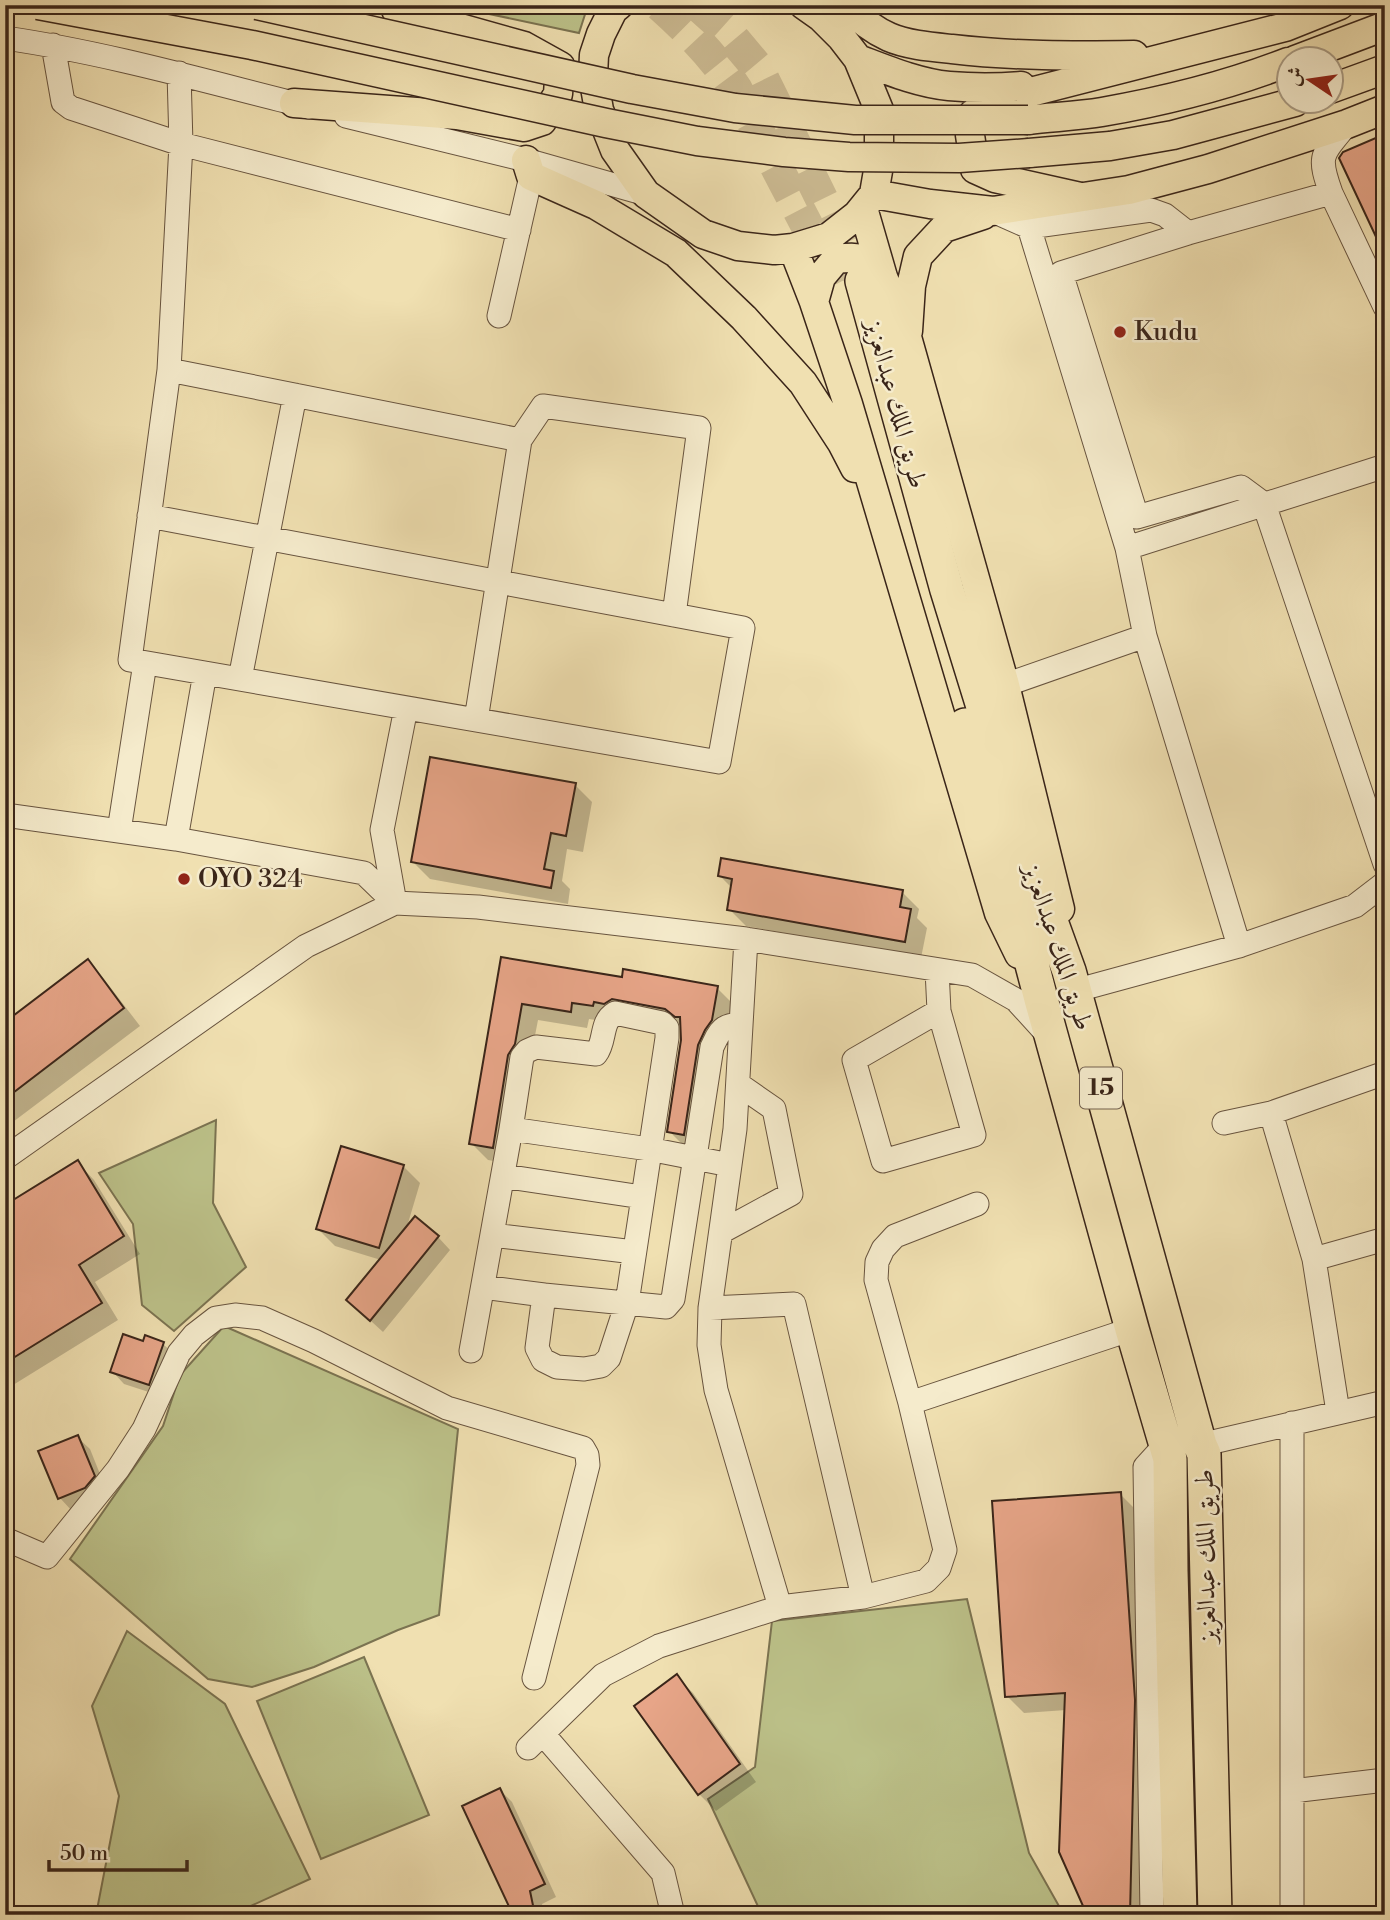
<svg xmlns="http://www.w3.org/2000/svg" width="1390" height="1920" font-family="'Libre Bodoni',Amiri,serif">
  <rect width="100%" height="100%" fill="#f0e0b1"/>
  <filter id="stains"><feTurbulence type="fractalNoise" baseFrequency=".00286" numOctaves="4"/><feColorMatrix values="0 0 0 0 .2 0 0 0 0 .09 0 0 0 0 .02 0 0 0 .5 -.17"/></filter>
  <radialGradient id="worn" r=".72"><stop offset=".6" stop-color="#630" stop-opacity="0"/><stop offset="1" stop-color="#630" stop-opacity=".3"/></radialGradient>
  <path fill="#bcc189" stroke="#7b7351" stroke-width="2" d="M447 5H588L579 33Z
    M216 1120 213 1203 246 1267 174 1331 142 1305 133 1224 99 1173Z
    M224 1326 458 1429 439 1615 398 1630 314 1667 252 1687 208 1679 70 1559 163 1426 180 1375Z
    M967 1599 1029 1853 1064 1915H762L708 1799 755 1767 772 1621Z
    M127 1631 225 1704 310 1879 231 1915H96L119 1796 92 1706Z
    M364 1657 429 1815 321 1859 257 1701Z"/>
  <path fill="#0003" d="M575 785 592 802 583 852 567 849 562 881 570 889 568 904 430 879 413 862Z
    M720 876 902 892 919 909 917 918 927 928 921 958 746 926 729 909 732 888Z
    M502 959 623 979 717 988 734 1005 686 1148 669 1131 683 1040 682 1025 636 1016 609 1022 589 1019 587 1028 538 1020 510 1164 488 1160 471 1143Z
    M88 962 104 979 140 1026 5 1128V1025Z
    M78 1163 94 1180 140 1254 95 1282 118 1320 5 1390V1207Z
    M403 1166 420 1183 406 1230 438 1237 450 1250 383 1332 348 1300 381 1260 335 1246 318 1229Z
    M144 1343 163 1344 176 1356 161 1396 124 1384 112 1371Z
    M77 1437 90 1449 106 1489 72 1511 60 1498Z
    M1120 1494 1137 1511 1146 1915H1089L1066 1710 1024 1713 1007 1696Z
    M677 1677 693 1693 756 1782 716 1811 699 1794Z
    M500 1790 512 1802 556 1897 542 1904 544 1915H505L504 1909 512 1908Z"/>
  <path fill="#e7a588" stroke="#3a2519" stroke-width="2" d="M1385 134V256L1339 158 1343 152Z
    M430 757 576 783 566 836 551 833 544 869 554 871 551 888 411 862Z
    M721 858 903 890 900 907 911 909 905 942 727 910 732 879 718 876Z
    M501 957 622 977 623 969 718 986 712 1020 705 1030 698 1045 684 1135 667 1132 681 1040 680 1017H675L665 1009 612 999 604 1004 594 1002 593 1006 572 1003 571 1012 522 1004 515 1044 508 1055 493 1148 469 1144Z
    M88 959 124 1008 5 1099V1022Z
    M341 1146 404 1165 379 1248 316 1229Z
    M78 1160 124 1236 79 1265 102 1303 5 1363V1205Z
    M415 1216 439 1236 370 1321 346 1300Z
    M123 1334 143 1341 145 1335 164 1342 149 1385 110 1372Z
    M78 1435 95 1476 85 1488 58 1499 38 1451Z
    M1121 1492 1135 1700 1130 1915H1087L1059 1852 1065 1693 1005 1697 992 1501Z
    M677 1674 740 1764 698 1795 634 1706Z
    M500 1788 545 1884 530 1891 535 1915H513L462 1806Z"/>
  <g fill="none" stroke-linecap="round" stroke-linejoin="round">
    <path stroke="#ccbb93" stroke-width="33" stroke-dasharray="33 17" stroke-linecap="butt" d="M660 5C689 31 714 57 736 89L840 289
      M698 5 726 30 757 67 862 281"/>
    <defs>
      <path id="minor" d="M5 38C108 53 208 82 309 107
        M53 45 63 102 71 108 181 144 519 230
        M346 116 526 160 646 194
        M1331 193C1317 154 1322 155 1347 124
        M993 211 1029 227 1127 548 1145 636 1239 946
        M1029 227 1151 210 1165 215 1188 233
        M1385 307 1331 193 1188 233 1061 273 1137 517 1241 487 1264 504 1385 864
        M499 316 531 176
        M169 370 520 440 543 406 699 428 674 615
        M149 516 743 628 719 762 130 660 169 370 181 144 179 73
        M1127 548 1385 466
        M240 679 295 395
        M1005 685 1145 636
        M476 720 520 440
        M5 815 176 839 364 873 395 903
        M119 831 145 663
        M176 839 205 673
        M395 903 382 830 406 708
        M746 939 735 1129 710 1308 709 1345 716 1390 780 1607
        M937 970 939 1011 854 1060 883 1161 974 1135 939 1011
        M1074 991 1239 946 1355 906 1385 883
        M1271 1113 1314 1259 1338 1412
        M1224 1123 1271 1113 1385 1073
        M5 1158 306 946 395 903 478 907 746 939 972 975 1016 1000 1047 1034
        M503 1176 642 1197
        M721 1232 791 1194 774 1109 738 1084
        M492 1235 634 1252
        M1314 1259 1385 1239
        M483 1287 544 1295 666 1307 673 1299 712 1047C720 1030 722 1025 741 1024
        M544 1295 537 1348 543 1360 557 1367 584 1369 601 1366 609 1358 627 1303 667 1038V1028L662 1023 615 1013C600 1022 606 1041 596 1054L536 1047 527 1051 522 1057 511 1129 649 1149 730 1165
        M710 1308 794 1304 863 1597
        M471 1351 511 1129
        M910 1403 1132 1329
        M1292 1423V1915
        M1200 1445 1385 1402
        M5 1539 47 1557 118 1469 144 1429 179 1353 194 1335 216 1318 235 1315 262 1318 314 1341 447 1408 583 1448 587 1455 588 1465 534 1678
        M543 1734 663 1873 673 1915
        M528 1748 603 1675 659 1646 780 1607 863 1597 926 1581 939 1568 945 1550 910 1403 876 1280 877 1262 883 1249 895 1236 977 1204
        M1292 1791 1385 1780
        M1152 1915 1145 1467 1166 1444"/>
      <path id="major" d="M619 5 613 10 601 34 594 55 593 76 599 110 615 150 646 194 703 234 738 246 774 250 793 248 829 237 857 215 874 194 879 165V110L858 59 841 37 821 17 804 5
        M846 5C859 19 871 29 889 37 907 45 932 47 952 49 1012 56 1073 56 1134 55
        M858 59C887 70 918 83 949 86 973 88 997 88 1021 86
        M1295 60 1385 26
        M1330 89 1385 69
        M294 103 457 115 524 127 542 121 558 94 560 66 524 46 396 10
        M1028 120C1052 117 1078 116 1102 112 1165 101 1229 85 1288 62
        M1029 153 1110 146 1173 135 1295 102
        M526 160 531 176 596 205 676 253 744 318 803 383 842 443 855 468
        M874 194 930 204 993 211 1129 190 1208 169 1347 124 1385 109
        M1080 197 995 178 975 169 970 135 973 114 1007 98 1285 27 1340 5
        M863 208 883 277 907 337 1005 685 1060 909
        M793 248 814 302 848 404 999 913 1019 954
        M814 302 821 277 836 259C863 256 864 258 883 277
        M908 331 911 286 918 256 944 228 983 215"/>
      <path id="highway" d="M862 281 947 590 1039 888 1069 971 1200 1445 1204 1454 1215 1915
        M965 725 1011 884 1041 999 1132 1329 1170 1459 1171 1571 1180 1915"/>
    </defs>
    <use href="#minor" stroke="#68543f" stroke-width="25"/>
    <use href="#major" stroke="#3a2519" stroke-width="31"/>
    <use href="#highway" stroke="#3a2519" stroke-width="36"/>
    <use href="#minor" stroke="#f5ebcc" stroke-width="23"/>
    <use href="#major" stroke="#f0e0b1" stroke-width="28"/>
    <use href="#highway" stroke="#f0e0b1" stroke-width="33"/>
    <defs>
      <path id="major-bridge" d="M38 5 252 45 606 123 697 141 784 152 849 157 959 158 1029 153
        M257 5 632 89 735 108 855 120H1028"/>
    </defs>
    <use href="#major-bridge" stroke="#3a2519" stroke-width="31" stroke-linecap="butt"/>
    <use href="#major-bridge" stroke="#f0e0b1" stroke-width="28"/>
  </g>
  <g fill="#8f2418" stroke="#f5ebcc" stroke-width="2.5">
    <circle cx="1120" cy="332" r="7"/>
    <circle cx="184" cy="879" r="7"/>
  </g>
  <g text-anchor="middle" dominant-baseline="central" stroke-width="5" stroke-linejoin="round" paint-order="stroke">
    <rect fill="#f5ebcc" stroke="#72604f" stroke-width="2" x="1080" y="1067.5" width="42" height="41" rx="5"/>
    <g font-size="24" font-weight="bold" fill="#3a2519">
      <text x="1101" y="1088">15</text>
    </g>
    <g font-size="26" fill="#3a2519" stroke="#f5ebcc" text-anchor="start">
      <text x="1134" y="332">Kudu</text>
      <text x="198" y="879">OYO 324</text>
    </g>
    <g font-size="26" fill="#3a2519" stroke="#f5ebcc">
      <text transform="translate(896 404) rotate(75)">طريق الملك عبدالعزيز</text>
      <text transform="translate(1058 947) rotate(72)">طريق الملك عبدالعزيز</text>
      <text transform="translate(1206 1556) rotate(-91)">طريق الملك عبدالعزيز</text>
    </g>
  </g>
  <rect width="1390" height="1920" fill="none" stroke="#f0e0b1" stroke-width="28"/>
  <rect x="7" y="7" width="1376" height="1906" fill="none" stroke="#3a2519" stroke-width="3.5"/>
  <rect x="14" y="14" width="1362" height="1892" fill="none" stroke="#3a2519" stroke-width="2"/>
  <g transform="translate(1310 80) rotate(283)"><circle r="33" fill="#f5ebcc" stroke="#aa9c84" stroke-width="2"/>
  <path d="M0-5L12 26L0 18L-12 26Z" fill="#8f2418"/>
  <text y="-10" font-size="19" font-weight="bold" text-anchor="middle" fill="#3a2519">ش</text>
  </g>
  <path d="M49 1860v10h138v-10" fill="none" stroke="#3a2519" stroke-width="3.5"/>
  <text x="60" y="1860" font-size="21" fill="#3a2519" stroke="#f5ebcc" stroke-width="5" paint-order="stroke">50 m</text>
  <rect width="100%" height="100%" filter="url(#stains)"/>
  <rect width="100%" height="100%" fill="url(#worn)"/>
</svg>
